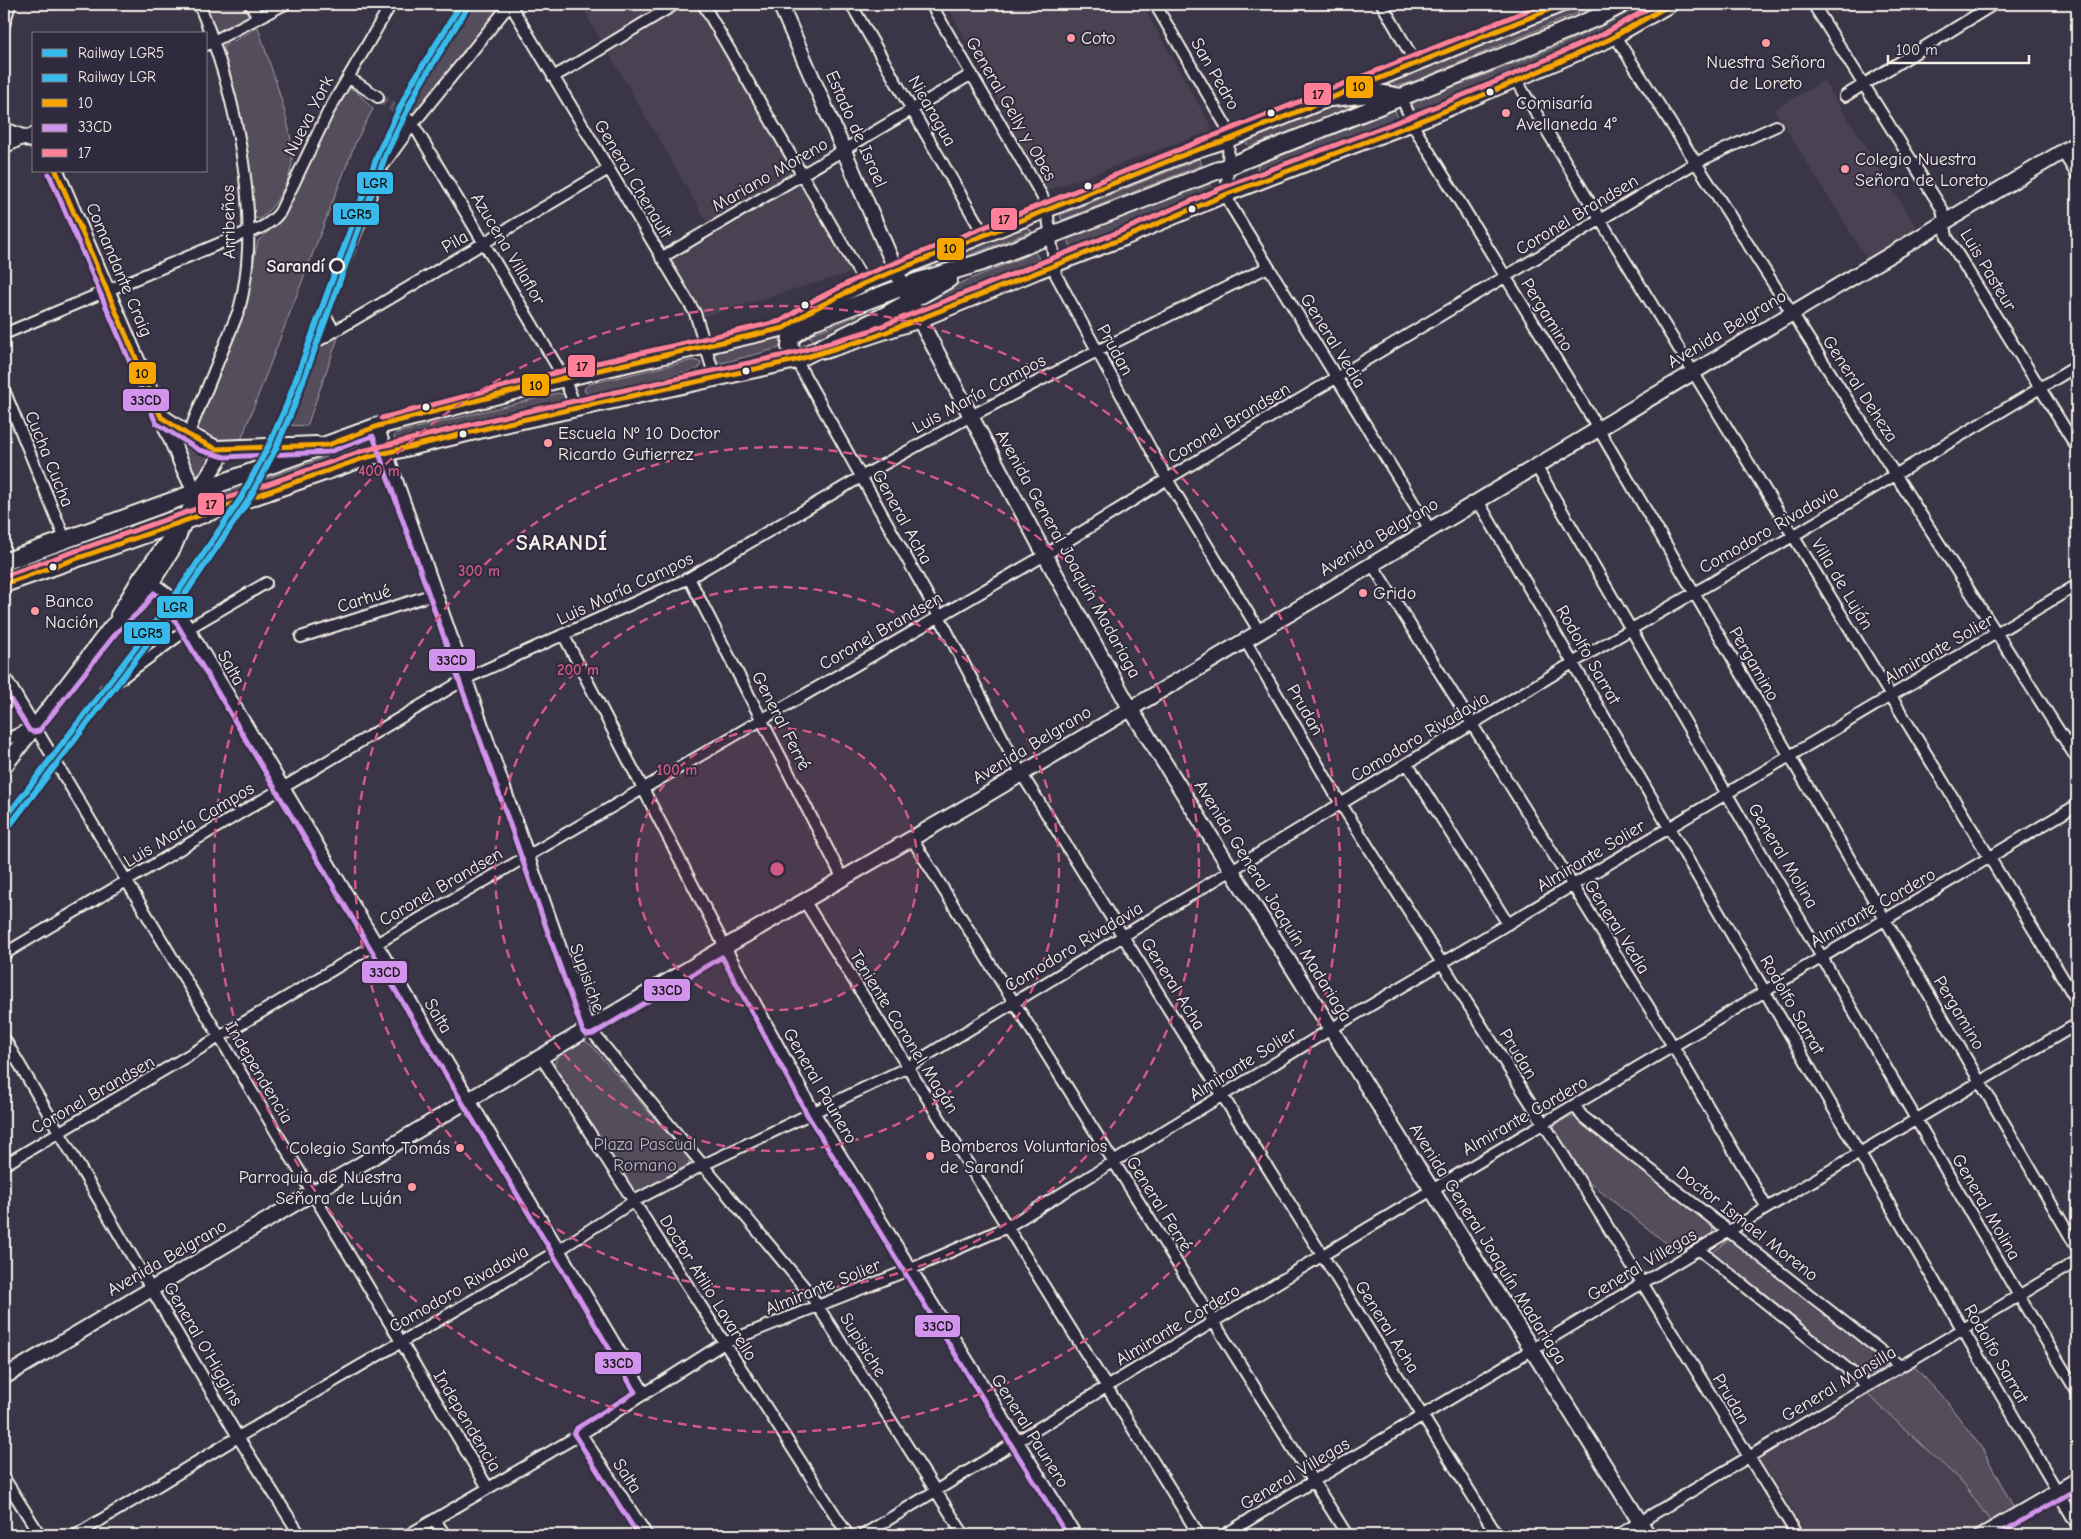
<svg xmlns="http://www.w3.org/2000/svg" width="2081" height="1539" font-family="'Comic Neue',sans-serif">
  <rect width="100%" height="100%" fill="#3b3647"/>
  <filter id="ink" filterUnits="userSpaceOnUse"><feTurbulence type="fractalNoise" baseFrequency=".02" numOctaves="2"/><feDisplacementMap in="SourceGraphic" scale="10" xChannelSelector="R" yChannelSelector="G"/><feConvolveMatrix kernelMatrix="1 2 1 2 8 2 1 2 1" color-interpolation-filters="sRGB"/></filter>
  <g filter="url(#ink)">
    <path fill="#484352" d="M580 4H696L856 271 697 318 664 260 710 227Z
      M947 4H1142L1213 130 1046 191Z
      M1824 81 1917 228 1867 259 1774 109Z
      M1866 1393 1964 1484 2003 1535H1808L1759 1459Z"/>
    <path fill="#534e5c" stroke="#a4a0a2" d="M205 4H242L250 18 218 35Z
      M469 4H503L415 115 404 107 450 29Z
      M1573 4H1599L1418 80 1402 85 1369 87Z
      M1642 4H1658L1613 30 1417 115 1412 106 1414 102C1491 72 1571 45 1642 4Z
      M258 27C268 61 295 129 292 162 290 182 275 207 260 219L255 218 251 212 248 152 223 47Z
      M349 89 355 90 373 109 356 141 241 440 238 442 200 437 196 432 240 324 258 241 280 221 344 93Z
      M1380 97 1249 147 1247 145V141L1352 98Z
      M1395 110 1398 118 1261 172 1257 169 1258 165Z
      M1199 159 1202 165 1062 220 1060 215Z
      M1210 182 1214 191 1072 250 1068 239Z
      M1026 227 1032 231 919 275 917 271Z
      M1035 252 1039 259 929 307 925 298Z
      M888 302 890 308 817 347 809 334C837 326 861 312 888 302Z
      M340 332 307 426 286 425 316 346Z
      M775 337 779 338 781 342 779 348 722 363 714 359 716 352Z
      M694 360 701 363 699 369 590 395 585 392 584 389 589 384Z
      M558 393 565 395V398L561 402 400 441 394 438 396 433Z
      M176 435 216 453 202 478 191 468Z
      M358 445 360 450 198 504Z
      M585 1041 591 1045 690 1160 688 1167 639 1193 633 1191 554 1066C555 1055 575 1042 585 1041Z
      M1569 1117H1578L1710 1221 1713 1228 1712 1234 1681 1251 1675 1250 1586 1180 1554 1132 1555 1125Z
      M1728 1241H1733L1885 1360 1887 1364 1885 1368 1865 1377 1714 1257 1713 1252Z
      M1914 1366 1947 1402 1983 1450 2015 1510 1992 1524 1964 1484 1866 1393Z"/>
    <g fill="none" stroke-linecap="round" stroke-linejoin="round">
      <path stroke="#57525f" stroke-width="10" stroke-dasharray="10 5" stroke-linecap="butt" d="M378 97 402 113"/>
      <defs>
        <path id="street" d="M250 4 259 18
          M510 4 695 313 715 377
          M703 4 865 283
          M851 4 984 235
          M931 4 1042 196 1047 210 1056 275 1167 479 1259 631
          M1155 4 1226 126C1233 151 1222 186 1231 206L1429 528
          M1382 4 1415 62
          M1530 4 1536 14
          M1813 4 1942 209 1947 237 2077 448
          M4 25 10 4
          M1615 36 2077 759
          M206 45 285 4
          M348 77 378 97
          M553 77C595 54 634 28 676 4
          M1517 81 1601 221 2077 1001
          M1845 96 1991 6
          M1401 97 1417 132 1598 428 2077 1248
          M402 113 413 124 564 378 576 408
          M4 148 34 133
          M2062 151 2077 175
          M661 258 972 74
          M334 331 324 313 382 167 413 124 510 4
          M4 334 242 234C258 230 270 225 280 212L328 112 391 4
          M318 341 607 170
          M796 360 939 616 1021 773 1497 1535
          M4 390 65 539
          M378 426 589 1028 810 1294 964 1535
          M188 435 239 310C264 217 235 91 199 4
          M1536 466 2019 1296 2077 1392
          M1478 501 2077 1525
          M1372 564 1673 1046 1767 1208
          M689 578 843 879
          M152 582 168 594 189 628 645 1394
          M564 636 725 947 814 1112 1076 1535
          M301 637 437 593
          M1245 640 1341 804 1563 1154 1797 1535
          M4 675 488 1488
          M105 690 189 628 266 583
          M4 741 34 726
          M1408 765 1508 924
          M912 839 1347 1535
          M805 902 1199 1535
          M4 954 467 678 689 578 861 477 971 416 1097 351 1268 267
          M4 1038 238 1437 300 1535
          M541 1057 848 1535
          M1575 1106 1582 1116 1900 1366
          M4 1165 376 944 1045 555 1167 479 1695 163 1776 126
          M1700 1250 1860 1379 1866 1386
          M581 1434 647 1535
          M4 1478 40 1535
          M435 1520 445 1535
          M76 1535 238 1437 559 1250 634 1201 703 1165 906 1068 1574 662 1793 536 2077 366
          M408 1535 581 1434 724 1343 911 1269 1007 1227 1331 1029 2077 585
          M863 1535 1323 1255 2077 805
          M1224 1535 1767 1208 2077 1024
          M1618 1535 2077 1261"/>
        <path id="secondary" d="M780 4 909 300 1045 555 1130 708 1648 1535
          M4 130 34 141
          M56 171 183 467 196 494
          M788 325 810 311 865 283 1191 152 1230 139 1563 4
          M825 351 920 320 1038 271 1124 238 1227 194 1426 118 1608 40 1671 4
          M118 615 141 577 169 540
          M4 767 111 627 137 603 152 582 173 549 196 494 225 450
          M4 1377 725 947 978 800 2077 143
          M1983 1535 2077 1480"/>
        <path id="primary" d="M1331 98 1379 93 1401 97
          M796 360 790 347 791 337 808 325
          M161 417 188 435 216 449 316 445
          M4 562 378 426 564 378 816 320 916 282 982 262 1229 166 1519 50 1598 17 1623 4
          M4 584 364 458 508 423 796 360 886 315 949 279"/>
      </defs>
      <use href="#street" stroke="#f4f1e8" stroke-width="14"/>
      <use href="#secondary" stroke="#f4f1e8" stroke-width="18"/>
      <use href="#primary" stroke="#f4f1e8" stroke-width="20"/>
      <use href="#street" stroke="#2f2a3d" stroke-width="10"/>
      <use href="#secondary" stroke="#2f2a3d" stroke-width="14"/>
      <use href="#primary" stroke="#2f2a3d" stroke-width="16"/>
      <defs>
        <path id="bus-1" d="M56 171 161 417 188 435 216 449 328 445 378 426 564 378 784 328 810 311 865 283 1191 152 1230 139 1563 4
          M4 584 364 458 508 423 796 360 871 338 1124 238 1227 194 1413 124 1517 81 1608 40 1671 4"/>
        <path id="bus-2" d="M49 174 156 423 199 450 225 457 329 452 373 436 583 1032 587 1035 593 1034 722 957 808 1116 1067 1535
          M4 689 29 730 33 732 39 731 117 632 143 608 154 593 162 599 635 1392 577 1428 574 1434 638 1535
          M1997 1535 2077 1489"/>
        <path id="bus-3" d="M382 418 562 371 781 321 807 304 862 276 1544 4
          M4 576 362 451 506 416 794 353 869 331 1121 231 1224 187 1410 117 1514 74 1605 33 1656 4"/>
      </defs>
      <use href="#bus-1" stroke="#2f2a3d" stroke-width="9"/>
      <use href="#bus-2" stroke="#2f2a3d" stroke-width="9"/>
      <use href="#bus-3" stroke="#2f2a3d" stroke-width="9"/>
      <use href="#bus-1" stroke="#f7a600" stroke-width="5"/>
      <use href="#bus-2" stroke="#d193ec" stroke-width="5"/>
      <use href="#bus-3" stroke="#ff8098" stroke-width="5"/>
      <defs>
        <path id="rail-1" d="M4 820 175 596 241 498 269 445 287 404 379 151 412 83 461 4"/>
        <path id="rail-2" d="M10 825 181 600 248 501 276 448 294 406 386 154 419 86 467 8"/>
      </defs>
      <use href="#rail-1" stroke="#2f2a3d" stroke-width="10"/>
      <use href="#rail-2" stroke="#2f2a3d" stroke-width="10"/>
      <use href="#rail-1" stroke="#37bbed" stroke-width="6"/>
      <use href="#rail-2" stroke="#37bbed" stroke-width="6"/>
    </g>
  </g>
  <circle cx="777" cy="869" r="141" fill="#d15985" fill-opacity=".12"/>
  <g fill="none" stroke="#d15985" stroke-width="2.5" stroke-dasharray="9 6">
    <circle cx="777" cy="869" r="141"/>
    <circle cx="777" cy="869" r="282"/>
    <circle cx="777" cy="869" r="422"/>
    <circle cx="777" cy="869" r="563"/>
  </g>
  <g fill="#ff9aa2" stroke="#2f2a3d" stroke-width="2">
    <circle cx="1071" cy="38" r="5"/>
    <circle cx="1766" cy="43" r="5"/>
    <circle cx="1506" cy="113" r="5"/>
    <circle cx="1845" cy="169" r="5"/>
    <circle cx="548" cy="443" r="5"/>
    <circle cx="1363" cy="593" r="5"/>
    <circle cx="35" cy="611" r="5"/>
    <circle cx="460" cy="1148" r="5"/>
    <circle cx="930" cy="1156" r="5"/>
    <circle cx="412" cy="1187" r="5"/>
  </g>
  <g fill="#f4f1e8" stroke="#2f2a3d" stroke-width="2">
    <circle cx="1490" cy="92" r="4.5"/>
    <circle cx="1271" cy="113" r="4.5"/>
    <circle cx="1088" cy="186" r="4.5"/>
    <circle cx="1192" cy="209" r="4.5"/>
    <circle cx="805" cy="305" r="4.5"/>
    <circle cx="746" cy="371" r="4.5"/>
    <circle cx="426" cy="407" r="4.5"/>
    <circle cx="463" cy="434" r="4.5"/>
    <circle cx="53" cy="567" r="4.5"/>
  </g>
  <circle fill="#2f2a3d" stroke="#f4f1e8" stroke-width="2.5" cx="337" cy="266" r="7"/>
  <g text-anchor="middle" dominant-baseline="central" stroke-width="4" stroke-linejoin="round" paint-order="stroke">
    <g font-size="18" fill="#f4f1e8" stroke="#2f2a3d" text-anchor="start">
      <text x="1081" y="38">Coto</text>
      <text x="1766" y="62" text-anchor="middle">Nuestra Señora<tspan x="1766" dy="21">de Loreto</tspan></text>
      <text x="1516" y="103">Comisaría<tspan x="1516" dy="21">Avellaneda 4°</tspan></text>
      <text x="1855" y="159">Colegio Nuestra<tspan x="1855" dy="21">Señora de Loreto</tspan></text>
      <text x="558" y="433">Escuela Nº 10 Doctor<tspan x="558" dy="21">Ricardo Gutierrez</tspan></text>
      <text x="1373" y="593">Grido</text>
      <text x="45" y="601">Banco<tspan x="45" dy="21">Nación</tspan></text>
      <text x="940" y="1146">Bomberos Voluntarios<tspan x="940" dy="21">de Sarandí</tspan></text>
      <text x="450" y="1148" text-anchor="end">Colegio Santo Tomás</text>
      <text x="402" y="1177" text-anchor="end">Parroquia de Nuestra<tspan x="402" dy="21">Señora de Luján</tspan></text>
    </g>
    <g font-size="18" fill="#f4f1e8" stroke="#2f2a3d">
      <text transform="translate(1215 74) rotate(60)">San Pedro</text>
      <text transform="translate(1011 109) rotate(60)">General Gelly y Obes</text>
      <text transform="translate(932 111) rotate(60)">Nicaragua</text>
      <text transform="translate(309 116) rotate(-63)">Nueva York</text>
      <text transform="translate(856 129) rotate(66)">Estado de Israel</text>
      <text transform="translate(770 175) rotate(-30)">Mariano Moreno</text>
      <text transform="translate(633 179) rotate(59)">General Chenault</text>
      <text transform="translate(1577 215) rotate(-31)">Coronel Brandsen</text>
      <text transform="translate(229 222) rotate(-91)">Arribeños</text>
      <text transform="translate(455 242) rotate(-30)">Pila</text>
      <text transform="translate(508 249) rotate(59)">Azucena Villaflor</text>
      <text transform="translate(119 270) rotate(67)">Comandante Craig</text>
      <text transform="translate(1988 270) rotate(59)">Luis Pasteur</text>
      <text transform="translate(1547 315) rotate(58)">Pergamino</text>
      <text transform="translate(1727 329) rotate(-31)">Avenida Belgrano</text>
      <text transform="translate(1333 341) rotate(58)">General Vedia</text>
      <text transform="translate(1115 350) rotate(61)">Prudan</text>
      <text transform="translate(1860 389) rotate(57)">General Deheza</text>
      <text transform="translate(979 394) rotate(-28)">Luis María Campos</text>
      <text transform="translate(1229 423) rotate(-31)">Coronel Brandsen</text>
      <text transform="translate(49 459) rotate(68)">Cucha Cucha</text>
      <text transform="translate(902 517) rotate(61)">General Acha</text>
      <text transform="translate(1769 530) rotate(-30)">Comodoro Rivadavia</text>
      <text transform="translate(1379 537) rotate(-31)">Avenida Belgrano</text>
      <text transform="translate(1068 554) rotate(61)">Avenida General Joaquín Madariaga</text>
      <text transform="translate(1842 584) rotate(59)">Villa de Luján</text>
      <text transform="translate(625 589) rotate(-25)">Luis María Campos</text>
      <text transform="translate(364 599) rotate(-18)">Carhué</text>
      <text transform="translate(881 631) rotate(-30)">Coronel Brandsen</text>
      <text transform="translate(1939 649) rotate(-30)">Almirante Solier</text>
      <text transform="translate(1588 655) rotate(60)">Rodolfo Sarrat</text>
      <text transform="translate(1754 664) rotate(60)">Pergamino</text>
      <text transform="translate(231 668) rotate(60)">Salta</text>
      <text transform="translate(1305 710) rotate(60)">Prudan</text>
      <text transform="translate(781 721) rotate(63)">General Ferré</text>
      <text transform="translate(1420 737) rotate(-31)">Comodoro Rivadavia</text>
      <text transform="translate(1032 745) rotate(-31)">Avenida Belgrano</text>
      <text transform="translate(189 825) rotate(-31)">Luis María Campos</text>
      <text transform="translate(1591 856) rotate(-31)">Almirante Solier</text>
      <text transform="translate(1783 856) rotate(59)">General Molina</text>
      <text transform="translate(441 887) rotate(-30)">Coronel Brandsen</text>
      <text transform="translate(1273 901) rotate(58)">Avenida General Joaquín Madariaga</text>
      <text transform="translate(1873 908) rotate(-30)">Almirante Cordero</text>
      <text transform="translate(1617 927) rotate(58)">General Vedia</text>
      <text transform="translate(1074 947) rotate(-31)">Comodoro Rivadavia</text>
      <text transform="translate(587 978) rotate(70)">Supisiche</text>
      <text transform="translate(1173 984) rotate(58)">General Acha</text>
      <text transform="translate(1792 1005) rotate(60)">Rodolfo Sarrat</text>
      <text transform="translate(1959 1013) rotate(59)">Pergamino</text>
      <text transform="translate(438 1016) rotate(59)">Salta</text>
      <text transform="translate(904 1032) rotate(58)">Teniente Coronel Magán</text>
      <text transform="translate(1518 1054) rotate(58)">Prudan</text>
      <text transform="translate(1243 1064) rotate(-32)">Almirante Solier</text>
      <text transform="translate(259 1073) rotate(59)">Independencia</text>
      <text transform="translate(820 1086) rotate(60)">General Paunero</text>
      <text transform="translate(93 1095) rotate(-30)">Coronel Brandsen</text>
      <text transform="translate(1525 1116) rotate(-30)">Almirante Cordero</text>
      <text transform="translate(1159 1204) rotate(58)">General Ferré</text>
      <text transform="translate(1986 1207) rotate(60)">General Molina</text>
      <text transform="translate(1747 1224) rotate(38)">Doctor Ismael Moreno</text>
      <text transform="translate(1488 1244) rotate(58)">Avenida General Joaquín Madariaga</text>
      <text transform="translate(167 1258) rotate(-30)">Avenida Belgrano</text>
      <text transform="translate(1642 1265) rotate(-31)">General Villegas</text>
      <text transform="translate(823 1287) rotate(-22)">Almirante Solier</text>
      <text transform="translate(708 1288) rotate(58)">Doctor Atilio Lavarello</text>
      <text transform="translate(459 1289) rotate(-30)">Comodoro Rivadavia</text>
      <text transform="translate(1178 1325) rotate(-31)">Almirante Cordero</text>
      <text transform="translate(1387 1327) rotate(58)">General Acha</text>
      <text transform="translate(203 1344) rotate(60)">General O'Higgins</text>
      <text transform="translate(863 1345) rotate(58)">Supisiche</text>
      <text transform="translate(1996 1354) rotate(60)">Rodolfo Sarrat</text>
      <text transform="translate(1839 1384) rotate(-31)">General Mansilla</text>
      <text transform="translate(1731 1399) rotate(59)">Prudan</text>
      <text transform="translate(467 1421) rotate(59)">Independencia</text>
      <text transform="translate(1030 1431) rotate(58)">General Paunero</text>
      <text transform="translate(1295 1474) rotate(-31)">General Villegas</text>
      <text transform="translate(627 1476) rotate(57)">Salta</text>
    </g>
    <g font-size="18" font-weight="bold" fill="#f4f1e8" stroke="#2f2a3d" text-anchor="end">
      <text x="325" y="266">Sarandí</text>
    </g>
    <g font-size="18" fill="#bcb8b7" stroke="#2f2a3d">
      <text x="645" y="1144">Plaza Pascual<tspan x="645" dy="21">Romano</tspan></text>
    </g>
    <g font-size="22" font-weight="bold" letter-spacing="1" fill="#f4f1e8" stroke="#2f2a3d">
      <text x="562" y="543">SARANDÍ</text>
    </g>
  </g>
  <circle cx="777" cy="869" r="8" fill="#d15985" stroke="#2f2a3d" stroke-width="2.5"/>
  <g font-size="15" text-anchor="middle" font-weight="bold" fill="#d15985" stroke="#2f2a3d" stroke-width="4" stroke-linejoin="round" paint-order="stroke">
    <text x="379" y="476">400 m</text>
    <text x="479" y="576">300 m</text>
    <text x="578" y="675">200 m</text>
    <text x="677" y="775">100 m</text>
  </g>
  <g stroke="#2f2a3d" stroke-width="2">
    <rect x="1345" y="75" width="29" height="24" rx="5" fill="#f7a600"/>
    <rect x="1303" y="82" width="29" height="24" rx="5" fill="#ff8098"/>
    <rect x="356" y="171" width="38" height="24" rx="5" fill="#37bbed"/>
    <rect x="332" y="202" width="48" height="24" rx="5" fill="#37bbed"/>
    <rect x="990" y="207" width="28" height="24" rx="5" fill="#ff8098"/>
    <rect x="936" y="237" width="29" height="24" rx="5" fill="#f7a600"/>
    <rect x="567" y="354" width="29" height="24" rx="5" fill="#ff8098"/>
    <rect x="128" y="361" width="29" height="24" rx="5" fill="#f7a600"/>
    <rect x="521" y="373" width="29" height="24" rx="5" fill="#f7a600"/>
    <rect x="122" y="388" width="48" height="24" rx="5" fill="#d193ec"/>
    <rect x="197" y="492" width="28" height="24" rx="5" fill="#ff8098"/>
    <rect x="156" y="595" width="38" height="24" rx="5" fill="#37bbed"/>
    <rect x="123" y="621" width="48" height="24" rx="5" fill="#37bbed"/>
    <rect x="428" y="648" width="48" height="24" rx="5" fill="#d193ec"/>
    <rect x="361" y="960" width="47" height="24" rx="5" fill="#d193ec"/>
    <rect x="643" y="978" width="48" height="24" rx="5" fill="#d193ec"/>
    <rect x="914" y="1314" width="47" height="24" rx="5" fill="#d193ec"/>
    <rect x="594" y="1351" width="48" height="24" rx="5" fill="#d193ec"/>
  </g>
  <g font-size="14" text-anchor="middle" font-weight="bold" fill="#111">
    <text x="1359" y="91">10</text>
    <text x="1318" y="99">17</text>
    <text x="375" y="188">LGR</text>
    <text x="356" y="219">LGR5</text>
    <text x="1004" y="224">17</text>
    <text x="950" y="253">10</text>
    <text x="582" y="371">17</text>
    <text x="142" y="378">10</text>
    <text x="536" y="390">10</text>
    <text x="146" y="405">33CD</text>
    <text x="211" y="509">17</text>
    <text x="175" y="612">LGR</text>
    <text x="147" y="638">LGR5</text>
    <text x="452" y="665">33CD</text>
    <text x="385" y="977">33CD</text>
    <text x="667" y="995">33CD</text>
    <text x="938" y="1331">33CD</text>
    <text x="618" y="1368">33CD</text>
  </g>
  <rect width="2081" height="1539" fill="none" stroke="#2f2a3d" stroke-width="20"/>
  <rect x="10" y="10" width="2061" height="1519" fill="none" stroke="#f4f1e8" stroke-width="2" filter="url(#ink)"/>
  <rect x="32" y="32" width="175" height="140" fill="#2f2a3d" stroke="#7e7a81"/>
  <rect x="42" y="49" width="25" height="8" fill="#37bbed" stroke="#7e7a81"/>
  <text x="78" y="58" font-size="15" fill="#f4f1e8">Railway LGR5</text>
  <rect x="42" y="74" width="25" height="8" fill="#37bbed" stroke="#7e7a81"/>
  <text x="78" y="82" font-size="15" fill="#f4f1e8">Railway LGR</text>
  <rect x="42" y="99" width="25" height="8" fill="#f7a600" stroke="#7e7a81"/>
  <text x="78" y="108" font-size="15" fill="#f4f1e8">10</text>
  <rect x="42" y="124" width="25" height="8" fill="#d193ec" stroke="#7e7a81"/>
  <text x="78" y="132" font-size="15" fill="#f4f1e8">33CD</text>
  <rect x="42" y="149" width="25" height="8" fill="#ff8098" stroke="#7e7a81"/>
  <text x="78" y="158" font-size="15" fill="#f4f1e8">17</text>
  <path d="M1888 55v8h141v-8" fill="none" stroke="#f4f1e8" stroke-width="2.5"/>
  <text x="1896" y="55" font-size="15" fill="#f4f1e8" stroke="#2f2a3d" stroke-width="4" paint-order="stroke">100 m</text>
</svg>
